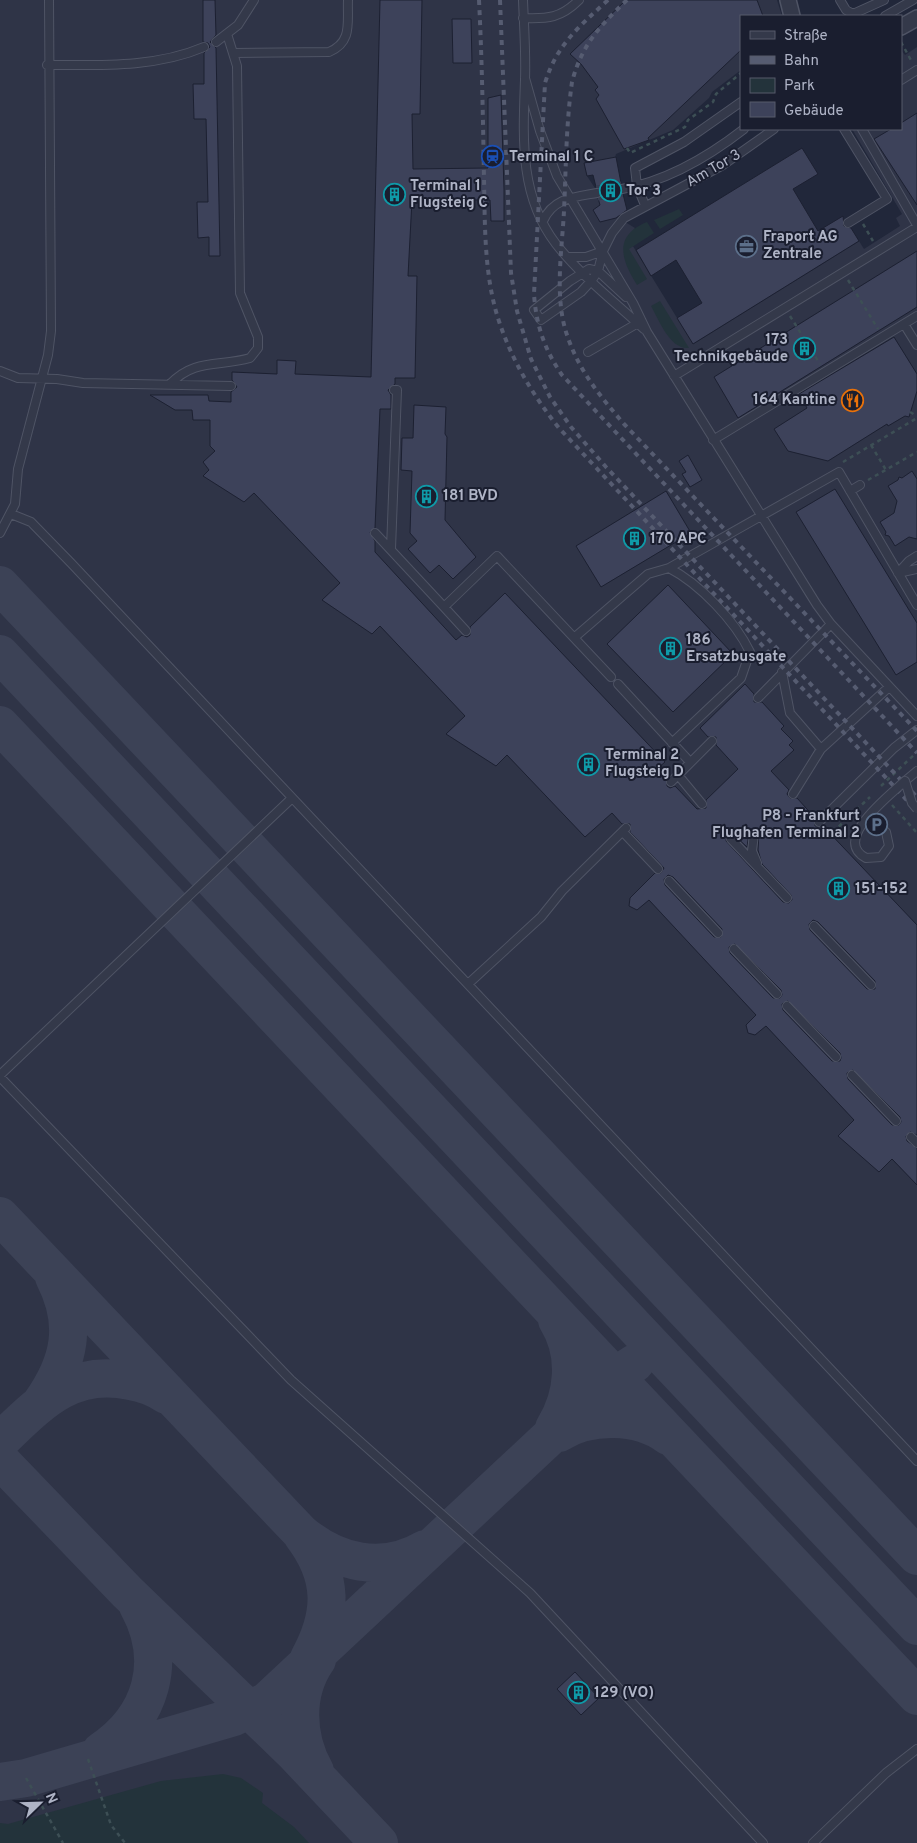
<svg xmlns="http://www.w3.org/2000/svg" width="917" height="1843" font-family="Overpass,sans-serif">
  <rect width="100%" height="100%" fill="#21273a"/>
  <path fill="#2f3447" d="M0 0H777L782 16H741V70L712 92 709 98 673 130 616 154 612 171 587 176 612 214 635 228 628 238 693 344 859 241 864 249 900 226 896 218 902 214 852 129H901V50L905 55 917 47V1843H0Z"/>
  <path fill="#23333b" d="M679 209 683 215 660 229 654 220Z
    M647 222 654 233 629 249 647 279 637 285C622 261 612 236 647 222Z
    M660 301 689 348C670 350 659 320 651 306Z
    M223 1774 241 1778 263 1793 262 1803 294 1827 309 1843H0V1823L8 1824 161 1781Z"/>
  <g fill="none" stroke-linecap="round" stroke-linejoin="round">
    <path stroke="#3c4256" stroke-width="38" d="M0 585 917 1556
      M0 654 917 1626
      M0 725 917 1696
      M0 1216 301 1533C337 1563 382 1574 425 1549
      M41 1403C70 1362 78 1324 54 1277
      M554 1428C574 1396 578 1354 557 1320
      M559 1433C590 1414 638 1414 668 1436
      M0 1441C39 1404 71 1368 130 1381 142 1383 156 1388 166 1395
      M0 1460 127 1592 293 1752 379 1843
      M302 1535C334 1577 333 1614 309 1658
      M101 1751C152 1717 168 1661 138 1606
      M315 1771C296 1737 294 1693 317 1660
      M0 1782 26 1778 234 1717 267 1701 574 1414 615 1376 635 1363"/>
  </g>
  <path fill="#3d425a" stroke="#1c2031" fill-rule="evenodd" d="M203 0H215L216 35 210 42 216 48 220 256H209V237L198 238 197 202H208L206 119H194L193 84H204V53L210 47 208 43 203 42Z
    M380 0H422L420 114H412L413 169 488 168V98L501 95 504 189V221H491L490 200H412L408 276H417L415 378H395V384L388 390 391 395V409H380L375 528 370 532 375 541V552L456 640 462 635 467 637 470 635V627L505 593 665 762 658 768 667 778V786L670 788 675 786 697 809 706 808V800L738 769 716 745V737H708L700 728 745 684 754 694V702H762L784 726 781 729 793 741 789 745 794 750 771 771 789 790 787 794 790 798H797L815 818V826H823L917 925V1135L910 1132 906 1136 907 1141 917 1148V1185L892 1159 879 1172 838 1136 854 1120 766 1026 755 1035 748 1033 746 1025 756 1015 649 900 637 910 629 906 630 898 655 873H661L664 868 630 832V824H622L612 813 585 837 507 755 496 766 446 734 465 716 380 626 372 634 322 600 340 583 254 493 244 502 203 476 209 470 203 462 215 451 210 446V420H193L192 410H175L150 395H208L209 401 231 402V392L237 387 232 380V372L277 374V360L296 361 295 374 371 377ZM752 829 759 832 758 850 762 864 791 895 792 900 789 903 783 902 726 841 727 835 733 834 747 847 749 833ZM668 875 673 877 722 929 721 937H714L665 885 664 879ZM813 920 818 922 875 981V989H867L810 930 809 924ZM735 944 781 990 782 995 780 998H773L730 953 729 947ZM788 1001 840 1053 841 1058 840 1061H832L783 1010 782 1004ZM853 1070 900 1117 901 1122 899 1125H892L848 1079 847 1073Z
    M626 0H757L763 16H741V50L648 138 649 140 624 149 596 99 599 95 595 90 598 87 581 64 570 54Z
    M452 19H471L472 63H453Z
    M917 113V205L874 139 891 129H901V123Z
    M802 148 818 174 793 189 818 231 843 216 844 226 851 228 859 241 693 344 677 318 702 303 676 260 651 276 636 250Z
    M616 157 621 183 616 190 618 193 623 194 627 210 616 218 600 222 593 210 600 205 598 198 602 192 596 187 593 175 587 176 584 163Z
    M917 251V307L738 418 714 377Z
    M894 337 917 374V391L909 417 905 416 888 426 887 424 828 461 788 451 774 429 807 408 799 394Z
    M414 405 446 407 445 434 447 437 445 520 476 557 453 579 439 565 430 573 408 549 417 541 410 533 412 471 401 470 402 438H413Z
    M688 455 702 480 690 487 682 474 686 472 679 461Z
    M912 471 917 479V539L909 537 895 546 889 536 885 535 886 532 880 522 894 513 897 501 888 486 898 480 899 477 902 478Z
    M835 489 917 623V662L896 675 796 512Z
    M666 491 691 533 601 587 576 546Z
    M668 585 733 654 673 712 607 644Z
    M575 1672 599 1698 581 1715 557 1689Z"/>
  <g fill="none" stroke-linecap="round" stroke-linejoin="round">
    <path stroke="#363c4f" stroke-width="15" stroke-dasharray="15 8" stroke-linecap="butt" d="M597 193 622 189"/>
    <defs>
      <path id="lane" d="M523 0C524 27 526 53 525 80 523 137 519 196 556 244 581 276 615 302 644 329
        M840 0 846 10 853 14 884 0
        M885 16 913 0
        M523 18C548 19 561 18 579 0
        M216 42 238 25 254 0
        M233 53 329 52C353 42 347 22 348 0
        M47 65C99 65 155 68 204 47
        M525 78 540 131 557 176 633 303 647 332 817 605 831 624 917 716
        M901 80 917 70
        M844 129 887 199 848 223
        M862 129 917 225
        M622 189C668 181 708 157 744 129
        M645 205 637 186 635 168 684 142 741 102
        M543 221C553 198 574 197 597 193
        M569 257H586L603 251
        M626 297 598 271 589 269 570 281 534 310 541 320 581 292 592 280 598 271 603 251 612 233 624 218 723 165 774 129
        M904 324 917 345
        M588 352 638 323
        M0 371 18 378 57 379 83 383 231 386
        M674 376 917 227
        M170 384C195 358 219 367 250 358L258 348V337L240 293 237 66 227 34
        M713 440 917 316
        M850 491 860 485
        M11 514 31 522 71 563 917 1461
        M0 533 15 504 18 469 48 355 51 331 49 0
        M375 533 444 607
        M391 549 397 390H394
        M669 568 839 472 917 605
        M898 573 909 561 917 556
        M898 573 917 569
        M466 631 444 607 497 556 611 677
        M575 637 648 574 669 568C700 584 735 621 750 652L741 678 672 743
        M782 672 790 713 821 749
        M618 684 690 762
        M758 698 831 624
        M678 775 702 804
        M905 781 917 771
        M671 782 712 741
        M793 794 821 749 889 687
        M819 822 894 748 917 730
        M623 832 658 869
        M754 834 752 851 757 863
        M731 839 787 898
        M669 881 718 933
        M814 926 871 985
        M734 949 777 994
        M468 984 541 917 562 891 626 828
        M787 1006 836 1057
        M0 1075 291 799
        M852 1075 896 1121
        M0 1077 291 1380 530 1593 763 1843
        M911 1137 917 1143
        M813 1843 886 1773 917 1749"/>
      <path id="street" d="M788 0 792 16
        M901 27 917 18"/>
    </defs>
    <use href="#lane" stroke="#4f5465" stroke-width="10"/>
    <use href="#street" stroke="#4f5465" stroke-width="18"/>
    <path stroke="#3d4f55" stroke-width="2.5" stroke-dasharray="4 4" stroke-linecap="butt" d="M901 42 912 62
      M627 148 630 153 685 127 688 120 713 102 716 94 741 73
      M863 224 873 241
      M848 280 878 329
      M790 316 820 364
      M910 412 917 416
      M871 445 886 470
      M843 462 917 418
      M868 480 917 452
      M881 786 917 752
      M892 805 917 833
      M833 832 870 797
      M88 1759 111 1825 125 1843
      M26 1778 63 1843"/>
    <use href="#lane" stroke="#34394a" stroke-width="8"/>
    <use href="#street" stroke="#34394a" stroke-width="15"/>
    <path stroke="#565c71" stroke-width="4" stroke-dasharray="5 5" stroke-linecap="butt" d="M479 0C482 60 483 119 484 179 485 224 484 271 497 315 510 357 531 393 559 428L917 811
      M500 0 511 273 517 311 531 359 550 397 571 427 606 467 917 797
      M608 0C579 27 557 44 545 83L534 294C536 324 544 349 562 375L917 753
      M627 0C600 26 582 44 572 82 566 124 566 168 564 211 562 250 554 297 567 335 579 371 600 396 624 424L917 731"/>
    <defs>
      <path id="lane-bridge" d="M876 825 886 832 889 846 881 857 866 858C831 840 890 795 905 781L912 803 917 809"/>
    </defs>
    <use href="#lane-bridge" stroke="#4f5465" stroke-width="10" stroke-linecap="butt"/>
    <use href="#lane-bridge" stroke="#34394a" stroke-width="8"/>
  </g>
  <defs>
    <symbol id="station-ring" viewBox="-11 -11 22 22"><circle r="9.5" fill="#1a1e2f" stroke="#1a4fb4" stroke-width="1.5"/><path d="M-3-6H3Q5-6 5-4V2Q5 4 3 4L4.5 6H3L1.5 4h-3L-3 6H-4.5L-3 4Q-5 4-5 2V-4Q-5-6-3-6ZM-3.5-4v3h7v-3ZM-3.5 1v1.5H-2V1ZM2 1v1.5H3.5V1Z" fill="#1a4fb4"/></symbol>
    <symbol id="building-ring" viewBox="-11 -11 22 22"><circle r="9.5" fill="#1a1e2f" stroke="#0f9aa8" stroke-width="1.5"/><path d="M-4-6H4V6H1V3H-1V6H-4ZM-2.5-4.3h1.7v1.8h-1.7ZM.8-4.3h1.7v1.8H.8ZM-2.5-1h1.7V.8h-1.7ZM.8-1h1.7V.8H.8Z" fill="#0f9aa8"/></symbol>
    <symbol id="office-ring" viewBox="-11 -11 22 22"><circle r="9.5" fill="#1a1e2f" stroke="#5c6f8a" stroke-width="1.5"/><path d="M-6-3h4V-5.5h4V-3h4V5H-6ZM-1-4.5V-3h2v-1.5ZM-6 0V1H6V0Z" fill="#5c6f8a"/></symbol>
    <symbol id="restaurant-ring" viewBox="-11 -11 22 22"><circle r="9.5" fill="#1a1e2f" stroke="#e8710a" stroke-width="1.5"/><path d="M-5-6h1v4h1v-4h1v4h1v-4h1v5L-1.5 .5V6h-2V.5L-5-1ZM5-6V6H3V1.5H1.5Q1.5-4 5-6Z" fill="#e8710a"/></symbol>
    <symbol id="parking-ring" viewBox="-11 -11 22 22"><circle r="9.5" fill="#1a1e2f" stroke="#5c6f8a" stroke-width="1.5"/><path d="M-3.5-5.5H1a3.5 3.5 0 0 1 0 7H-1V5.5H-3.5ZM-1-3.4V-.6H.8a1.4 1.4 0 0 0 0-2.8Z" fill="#5c6f8a"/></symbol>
  </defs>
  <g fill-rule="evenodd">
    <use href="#station-ring" x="480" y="144" width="25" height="25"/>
    <use href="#building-ring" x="598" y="178" width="25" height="25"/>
    <use href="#building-ring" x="382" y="182" width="25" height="25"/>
    <use href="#office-ring" x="734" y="234" width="25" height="25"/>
    <use href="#building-ring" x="792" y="336" width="25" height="25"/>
    <use href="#restaurant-ring" x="840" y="388" width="25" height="25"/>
    <use href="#building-ring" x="414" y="484" width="25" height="25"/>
    <use href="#building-ring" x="622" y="526" width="25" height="25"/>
    <use href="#building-ring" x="658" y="636" width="25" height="25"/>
    <use href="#building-ring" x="576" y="752" width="25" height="25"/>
    <use href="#parking-ring" x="864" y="812" width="25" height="25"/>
    <use href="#building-ring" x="826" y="876" width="25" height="25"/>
    <use href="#building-ring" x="566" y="1680" width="25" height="25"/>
  </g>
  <g text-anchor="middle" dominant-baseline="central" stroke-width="4" stroke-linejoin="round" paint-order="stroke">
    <g font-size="15" font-weight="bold" fill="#afb4c6" stroke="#1a1e2f" text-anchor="start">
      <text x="509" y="157">Terminal 1 C</text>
      <text x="410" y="186">Terminal 1<tspan x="410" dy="17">Flugsteig C</tspan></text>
      <text x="626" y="191">Tor 3</text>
      <text x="763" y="237">Fraport AG<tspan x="763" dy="17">Zentrale</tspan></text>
      <text x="788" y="340" text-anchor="end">173<tspan x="788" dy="17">Technikgebäude</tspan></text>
      <text x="836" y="400" text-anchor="end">164 Kantine</text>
      <text x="443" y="496">181 BVD</text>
      <text x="650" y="539">170 APC</text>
      <text x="686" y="640">186<tspan x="686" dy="17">Ersatzbusgate</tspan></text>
      <text x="605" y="755">Terminal 2<tspan x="605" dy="17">Flugsteig D</tspan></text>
      <text x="860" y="816" text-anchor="end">P8 - Frankfurt<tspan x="860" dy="17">Flughafen Terminal 2</tspan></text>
      <text x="855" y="889">151-152</text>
      <text x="594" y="1693">129 (VO)</text>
    </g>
    <g font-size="15" fill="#afb4c6" stroke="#1a1e2f">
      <text transform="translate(714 169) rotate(-30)">Am Tor 3</text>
    </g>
  </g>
  <rect x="740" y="15" width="162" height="115" fill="#1a1e2f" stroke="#565a6b"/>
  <rect x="750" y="31" width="25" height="8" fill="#34394a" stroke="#565a6b"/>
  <text x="784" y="40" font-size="15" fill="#afb4c6">Straße</text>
  <rect x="750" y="56" width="25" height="8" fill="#565c71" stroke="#565a6b"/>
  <text x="784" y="65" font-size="15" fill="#afb4c6">Bahn</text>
  <rect x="750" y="78" width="25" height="15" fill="#23333b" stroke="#565a6b"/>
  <text x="784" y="90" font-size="15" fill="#afb4c6">Park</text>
  <rect x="750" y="102" width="25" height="15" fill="#3d425a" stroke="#565a6b"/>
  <text x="784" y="115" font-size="15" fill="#afb4c6">Gebäude</text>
  <g transform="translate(40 1803) rotate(67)" stroke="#1a1e2f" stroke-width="4" paint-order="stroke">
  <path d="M0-4L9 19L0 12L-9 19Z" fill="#afb4c6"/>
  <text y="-8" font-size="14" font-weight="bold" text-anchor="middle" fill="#afb4c6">N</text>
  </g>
</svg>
